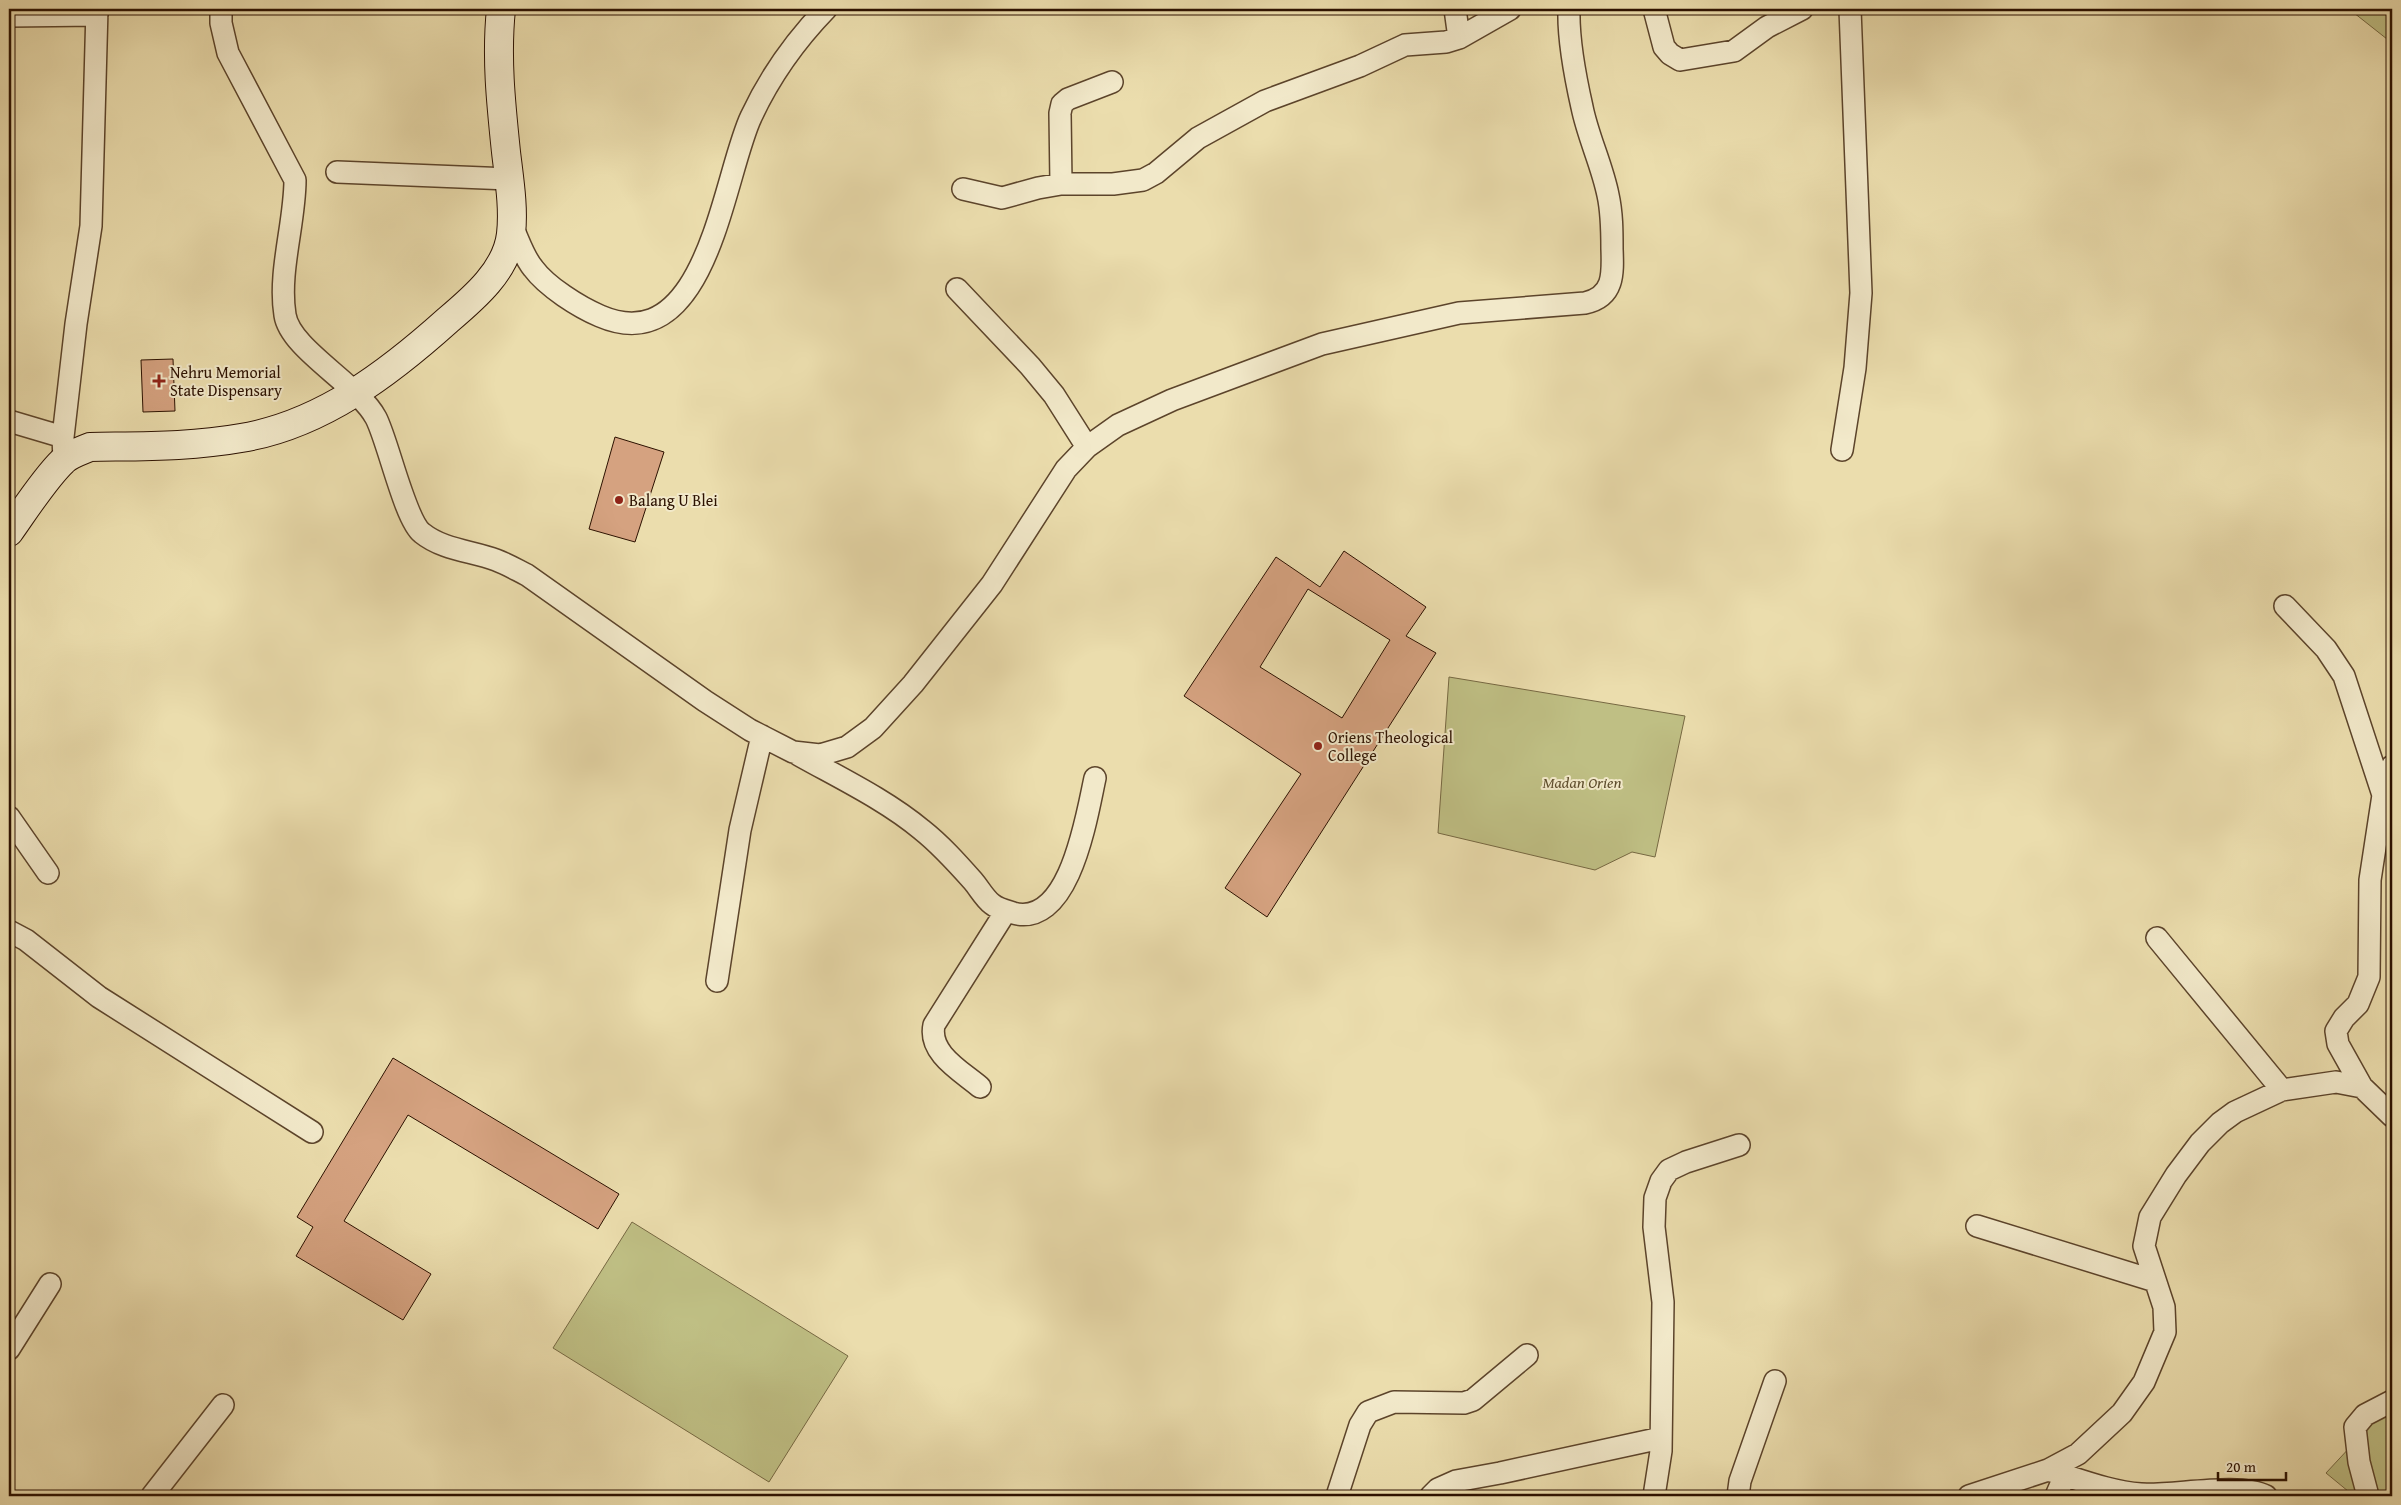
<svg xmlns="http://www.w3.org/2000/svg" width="2401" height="1505" font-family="'Gentium Book Plus',serif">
  <rect width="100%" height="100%" fill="#ebddad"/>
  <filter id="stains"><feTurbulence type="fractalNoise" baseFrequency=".004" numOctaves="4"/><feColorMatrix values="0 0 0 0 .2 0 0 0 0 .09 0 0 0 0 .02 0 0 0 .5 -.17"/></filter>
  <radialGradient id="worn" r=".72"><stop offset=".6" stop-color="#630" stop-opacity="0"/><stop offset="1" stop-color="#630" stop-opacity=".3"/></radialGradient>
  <path fill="#bfbf84" stroke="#766842" d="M2349 9H2392V43Z
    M1449 677 1685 716 1655 857 1632 852 1595 870 1438 833Z
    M632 1222 848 1356 769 1482 553 1348Z
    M2392 1402V1496H2354L2326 1473Z"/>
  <path fill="#d5a280" stroke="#2c1100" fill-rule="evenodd" d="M173 359 175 411 143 412 141 360Z
    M615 437 664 452 635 542 589 529Z
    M1344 551 1426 607 1406 636 1436 653 1267 917 1225 888 1301 774 1184 696 1276 557 1320 587ZM1308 589 1390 640 1342 718 1260 667Z
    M393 1058 619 1194 598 1229 408 1115 344 1221 431 1274 403 1320 296 1256 313 1227 297 1217Z"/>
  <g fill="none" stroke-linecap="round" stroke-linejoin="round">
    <defs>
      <path id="street" d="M221 9V23L228 53 295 180C295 223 278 272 285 315 290 349 358 384 376 418 388 441 405 520 422 533 443 550 472 551 496 560 507 564 517 570 527 575L705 701 750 730 793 752 820 755 847 747 873 728 913 684 992 584 1066 469 1087 447 1118 425 1172 400 1322 344 1459 313 1585 303C1614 297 1613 274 1612 249 1612 231 1612 213 1608 195 1602 165 1588 137 1582 107 1575 76 1568 41 1569 9
        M1455 9 1459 38
        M1654 9 1664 47 1670 54 1680 60 1734 51 1767 27 1802 9
        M9 16 97 15
        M337 172 509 179
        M1061 184 1060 113 1062 104 1068 99 1112 82
        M963 189 1002 198 1038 188 1061 184H1113L1143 180 1156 173 1198 138 1265 101 1360 66 1405 45 1446 42 1459 38 1510 9
        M511 224C518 238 523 256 533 268 547 287 579 307 600 316 707 362 723 176 751 117 770 76 795 41 826 9
        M957 289 1030 366 1054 395 1087 447
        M9 421 63 437
        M1842 450 1855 368 1861 293 1850 9
        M64 460 63 437 76 324 91 226 97 9
        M2285 606 2326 649 2344 676 2383 795
        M799 755C840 778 886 800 922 830 941 845 957 863 973 881 979 888 985 899 992 904 998 909 1007 911 1013 913 1070 929 1087 814 1095 778
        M9 817 48 873
        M9 931 26 940 99 997 312 1132
        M2157 938 2282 1090
        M717 981 740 830 762 736
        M980 1087C961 1071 928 1053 934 1025L1006 911
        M2362 1087 2338 1044 2336 1031 2344 1018 2358 1004 2369 977 2370 880 2383 795 2392 766
        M1977 1226 2155 1281
        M9 1349 50 1284
        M2048 1470C2078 1479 2110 1492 2141 1494 2174 1496 2239 1482 2266 1496
        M152 1496 223 1405
        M1337 1496 1360 1425 1368 1412 1394 1402 1464 1403 1473 1400 1527 1355
        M1431 1496 1438 1489 1456 1481 1500 1473 1661 1438
        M1654 1496 1661 1451 1663 1302 1654 1227 1655 1198 1661 1181 1669 1170 1686 1162 1739 1145
        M1738 1496 1740 1481 1775 1381
        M1969 1496 2048 1470 2078 1454 2122 1413 2144 1382 2165 1332 2164 1307 2144 1246 2150 1217 2176 1175 2200 1143 2220 1123 2235 1112 2282 1090 2336 1082 2362 1087 2392 1116
        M2056 1496 2065 1475
        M2368 1496 2359 1462 2355 1427 2365 1415 2392 1401"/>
      <path id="secondary" d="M9 532C24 511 45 478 63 461 70 454 81 451 90 447 140 446 191 447 241 438 321 425 389 373 448 320 474 298 507 270 511 234 514 207 509 178 506 152 501 104 496 57 501 9"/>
    </defs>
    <use href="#street" stroke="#5c442b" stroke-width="24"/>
    <use href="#secondary" stroke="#2c1100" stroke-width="30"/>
    <use href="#street" stroke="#f2e9ca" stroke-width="21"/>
    <use href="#secondary" stroke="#f2e9ca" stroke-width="28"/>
  </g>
  <g fill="#8f2418" stroke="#f2e9ca" stroke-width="2">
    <path d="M156.5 373.5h5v5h5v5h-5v5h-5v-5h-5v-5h5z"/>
    <circle cx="619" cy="500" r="5"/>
    <circle cx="1318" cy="746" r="5"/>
  </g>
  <g text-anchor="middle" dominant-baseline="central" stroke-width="4" stroke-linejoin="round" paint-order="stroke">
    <g font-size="16" fill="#2c1100" stroke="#f2e9ca" text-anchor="start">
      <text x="170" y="372">Nehru Memorial<tspan x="170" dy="18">State Dispensary</tspan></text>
      <text x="629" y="500">Balang U Blei</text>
      <text x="1328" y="737">Oriens Theological<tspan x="1328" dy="18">College</tspan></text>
    </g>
    <g font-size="16" font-style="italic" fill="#5f4e2e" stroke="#f2e9ca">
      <text x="1582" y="782">Madan Orien</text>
    </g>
  </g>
  <rect width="2401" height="1505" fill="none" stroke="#ebddad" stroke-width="30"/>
  <rect x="10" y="10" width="2381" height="1485" fill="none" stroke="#2c1100" stroke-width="2.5"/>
  <rect x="15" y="15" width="2371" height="1475" fill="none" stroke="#2c1100"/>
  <path d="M2218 1472v8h68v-8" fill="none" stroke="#2c1100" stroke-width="2.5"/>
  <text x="2226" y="1472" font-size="15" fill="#2c1100" stroke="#f2e9ca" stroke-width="4" paint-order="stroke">20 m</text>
  <rect width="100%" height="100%" filter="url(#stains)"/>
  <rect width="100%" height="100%" fill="url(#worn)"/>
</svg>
